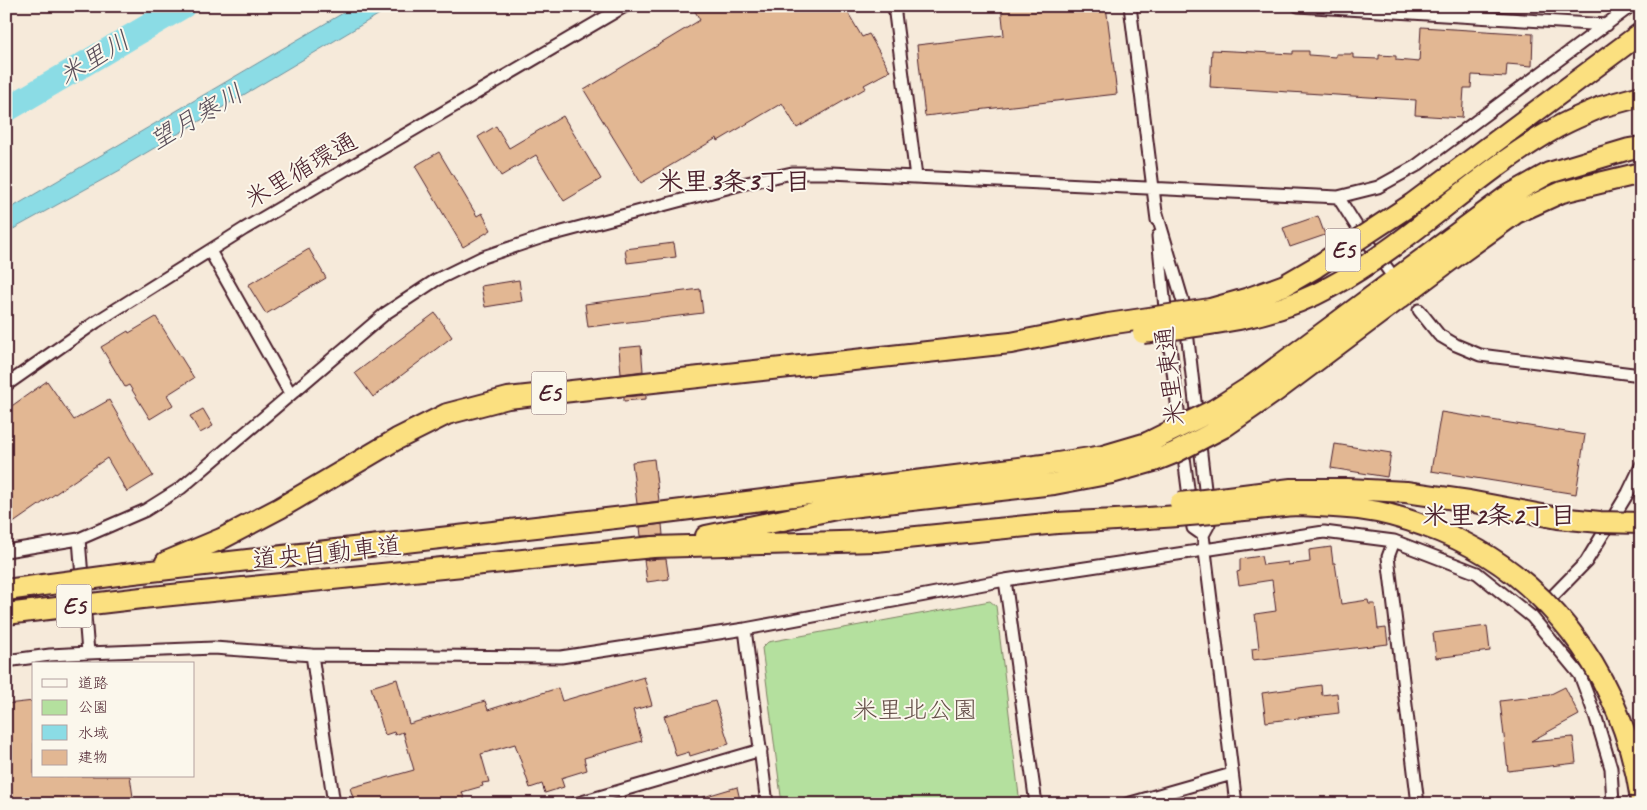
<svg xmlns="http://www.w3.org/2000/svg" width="1647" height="810" font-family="Caveat,'Klee One',sans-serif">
  <rect width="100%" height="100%" fill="#f6eada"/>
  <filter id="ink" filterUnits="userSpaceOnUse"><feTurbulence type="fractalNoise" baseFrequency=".02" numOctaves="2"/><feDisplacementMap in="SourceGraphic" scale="10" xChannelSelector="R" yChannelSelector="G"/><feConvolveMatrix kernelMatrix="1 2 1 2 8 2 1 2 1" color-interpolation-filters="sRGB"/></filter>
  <g filter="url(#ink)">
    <path fill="#b4e09e" stroke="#7f8064" d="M990 601 996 606 1020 804H782L762 648 768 642Z"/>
    <path fill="#8bdce5" stroke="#71909b" d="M355 6H393L129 163 122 169 6 233V211Z"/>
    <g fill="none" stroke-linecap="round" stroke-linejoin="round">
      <path stroke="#8bdce5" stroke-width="25" d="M6 110 183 6"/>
    </g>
    <path fill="#e2b793" stroke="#4a1f2b" d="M692 6H844L862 37 869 34 890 71 864 85 866 88 797 128 782 103 718 141 717 138 641 183 584 90 700 20Z
      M1001 6H1106L1117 94 925 116 917 45 1004 35Z
      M1421 27 1533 34 1532 66 1507 64 1506 77 1472 75 1471 88H1464L1462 118 1415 115 1416 100 1210 87 1212 50 1293 54V51H1309V55L1336 57V54H1353V58L1379 59V55L1396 56V60L1419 62Z
      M563 116 601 179 564 201 536 155 501 176 478 137 496 126 509 148Z
      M439 152 477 216 482 213 491 230 463 247 415 166Z
      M1318 216 1325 235 1290 247 1283 228Z
      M674 243 676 257 627 263 625 249Z
      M309 249 326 278 266 314 248 285Z
      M519 280 522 301 485 307 481 286Z
      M700 289 703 313 588 327 585 304Z
      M435 313 452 337 373 397 355 373Z
      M156 317 194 378 167 395 173 405 150 419 129 385 125 387 101 347 128 331 129 333Z
      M641 346 643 371 621 374 619 348Z
      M47 381 74 420 109 400 153 476 127 492 107 458 6 528V410Z
      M646 395V399L624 401V397Z
      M203 409 213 426 200 433 190 416Z
      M1441 412 1585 435 1576 494 1431 471Z
      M1335 444 1391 453 1387 477 1331 468Z
      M654 459 659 501 637 504 632 462Z
      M662 524 663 535 641 536 640 527Z
      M1331 547 1333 563H1335L1341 604 1368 600 1369 604H1375L1378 629 1386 628 1388 644 1253 660 1252 649 1259 648 1255 614 1276 611 1272 580 1239 585 1237 572 1240 571V559L1261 556 1263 565 1288 562V565L1310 562 1309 550Z
      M666 559 669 579 647 582 644 560Z
      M1487 626 1490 651 1436 658 1433 633Z
      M644 677 652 705 633 710 642 741 584 758 587 770 561 778 564 787 545 793 542 784 530 788 515 744 481 754 489 782 482 783 483 786 462 792 466 804H355L350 788 414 770 403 732 395 735 394 732 385 735 371 687 397 679 409 724 485 701 488 710 558 688 562 701Z
      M1321 685 1322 695 1337 693 1339 713 1266 722 1262 693Z
      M1565 687 1579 715 1531 741 1573 737 1576 763 1508 771 1500 701 1549 695Z
      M34 701V776H130L134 804H6V704Z
      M715 701 729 744 690 756 689 752 676 756 664 716Z
      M737 787 741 804H690V801Z"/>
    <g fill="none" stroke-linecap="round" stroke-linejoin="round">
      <defs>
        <path id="street" d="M894 6 916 177
          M1130 6 1157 220
          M1298 6 1607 25
          M1338 197 1357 227 1389 271
          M1157 214 1184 305 1209 524 1203 535 1236 804
          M1158 236 1165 308 1193 528 1203 535
          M210 251 290 393
          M1419 310 1439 335 1456 345 1480 355 1641 375
          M6 385 96 322 244 229 625 6
          M79 539 88 653
          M1394 541 1388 557 1418 804
          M6 551 79 539 146 510 181 488 386 313 436 280 483 257 543 237 742 184 792 173H831L1338 197 1378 187 1416 166 1631 6
          M1005 580 1036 804
          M1542 607 1586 562 1628 493 1641 466
          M745 629 767 804
          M312 655 334 804
          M6 661 50 655 88 653 214 648 312 655 561 657 745 629 1005 580 1324 532 1394 541 1477 573 1532 617 1580 675 1596 718 1611 768 1613 804
          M575 804 761 750
          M1127 804 1232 774"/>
        <path id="highway" d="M1601 107 1641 96
          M1214 410 1253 385 1506 197 1549 173 1629 149 1641 147
          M1224 427 1276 391 1448 262 1516 213 1562 192 1641 173
          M706 536 841 508 1054 484 1112 473 1154 461
          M166 562 221 539 280 508 397 439 447 414 508 398 991 345
          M125 574 650 514 1051 464 1103 456 1147 443
          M142 598 653 547 876 541 1057 523"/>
      </defs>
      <use href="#street" stroke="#4a1f2b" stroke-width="15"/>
      <use href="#highway" stroke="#4a1f2b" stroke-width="24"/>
      <use href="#street" stroke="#fbf7ec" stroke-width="11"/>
      <use href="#highway" stroke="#fbe080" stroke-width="20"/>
      <defs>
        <path id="highway-bridge" d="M1143 333C1206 325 1273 319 1330 287 1411 243 1476 173 1556 128 1570 120 1586 114 1601 107
          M991 345 1011 343 1108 324 1210 309 1249 298 1285 285 1316 267 1412 204 1641 33
          M1147 443 1214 410
          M1154 461 1174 453 1224 427
          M1180 503 1291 489H1348L1406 492 1469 501 1558 518 1600 522 1641 523
          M1057 523C1098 521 1138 519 1178 516 1205 514 1231 511 1257 509 1271 508 1285 505 1299 505 1319 506 1339 507 1359 509 1382 512 1404 518 1425 526 1545 568 1622 675 1641 799
          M6 590 125 574
          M6 614 142 598"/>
      </defs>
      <use href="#highway-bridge" stroke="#4a1f2b" stroke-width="24" stroke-linecap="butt"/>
      <use href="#highway-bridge" stroke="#fbe080" stroke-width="20"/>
    </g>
  </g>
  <g text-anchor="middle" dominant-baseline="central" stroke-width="4" stroke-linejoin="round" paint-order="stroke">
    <g fill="#fbf7ec" stroke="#7f6065" stroke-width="1">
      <rect x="1325.5" y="228.5" width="35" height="43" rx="4"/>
      <rect x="531.5" y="371.5" width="35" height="43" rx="4"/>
      <rect x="56.5" y="584.5" width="35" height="43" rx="4"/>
    </g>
    <g font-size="24" font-weight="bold" fill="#4a1f2b">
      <text x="1343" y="250">E5</text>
      <text x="549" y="393">E5</text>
      <text x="74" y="606">E5</text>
    </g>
    <g font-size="25" fill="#4a1f2b" stroke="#fbf7ec">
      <text transform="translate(301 170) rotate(-30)">米里循環通</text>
      <text transform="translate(1170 376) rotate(-97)">米里東通</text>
      <text transform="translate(327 553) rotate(-6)">道央自動車道</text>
    </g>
    <g font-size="25" fill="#644f48" stroke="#fbf7ec">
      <text x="915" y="710">米里北公園</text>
    </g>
    <g font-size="26" font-style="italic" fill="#5a4e5a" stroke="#fbf7ec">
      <text transform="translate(94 58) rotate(-31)">米里川</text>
      <text transform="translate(196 117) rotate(-30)">望月寒川</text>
    </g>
    <g font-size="26" font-weight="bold" fill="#4a1f2b" stroke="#fbf7ec">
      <text x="734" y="181">米里3条3丁目</text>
      <text x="1499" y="515">米里2条2丁目</text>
    </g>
  </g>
  <rect width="1647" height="810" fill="none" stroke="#fbf7ec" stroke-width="25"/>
  <rect x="12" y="12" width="1622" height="785" fill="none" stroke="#4a1f2b" stroke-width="2" filter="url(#ink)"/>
  <rect x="32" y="662" width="162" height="115" fill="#fbf7ec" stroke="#b4a19f"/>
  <rect x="42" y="679" width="25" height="8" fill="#fbf7ec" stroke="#b4a19f"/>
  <text x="78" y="688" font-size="15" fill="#4a1f2b">道路</text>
  <rect x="42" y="700" width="25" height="15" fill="#b4e09e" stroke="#b4a19f"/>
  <text x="78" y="712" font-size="15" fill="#4a1f2b">公園</text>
  <rect x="42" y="725" width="25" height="15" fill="#8bdce5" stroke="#b4a19f"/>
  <text x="78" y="738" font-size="15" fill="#4a1f2b">水域</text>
  <rect x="42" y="750" width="25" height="15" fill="#e2b793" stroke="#b4a19f"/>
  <text x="78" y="762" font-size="15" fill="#4a1f2b">建物</text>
</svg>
